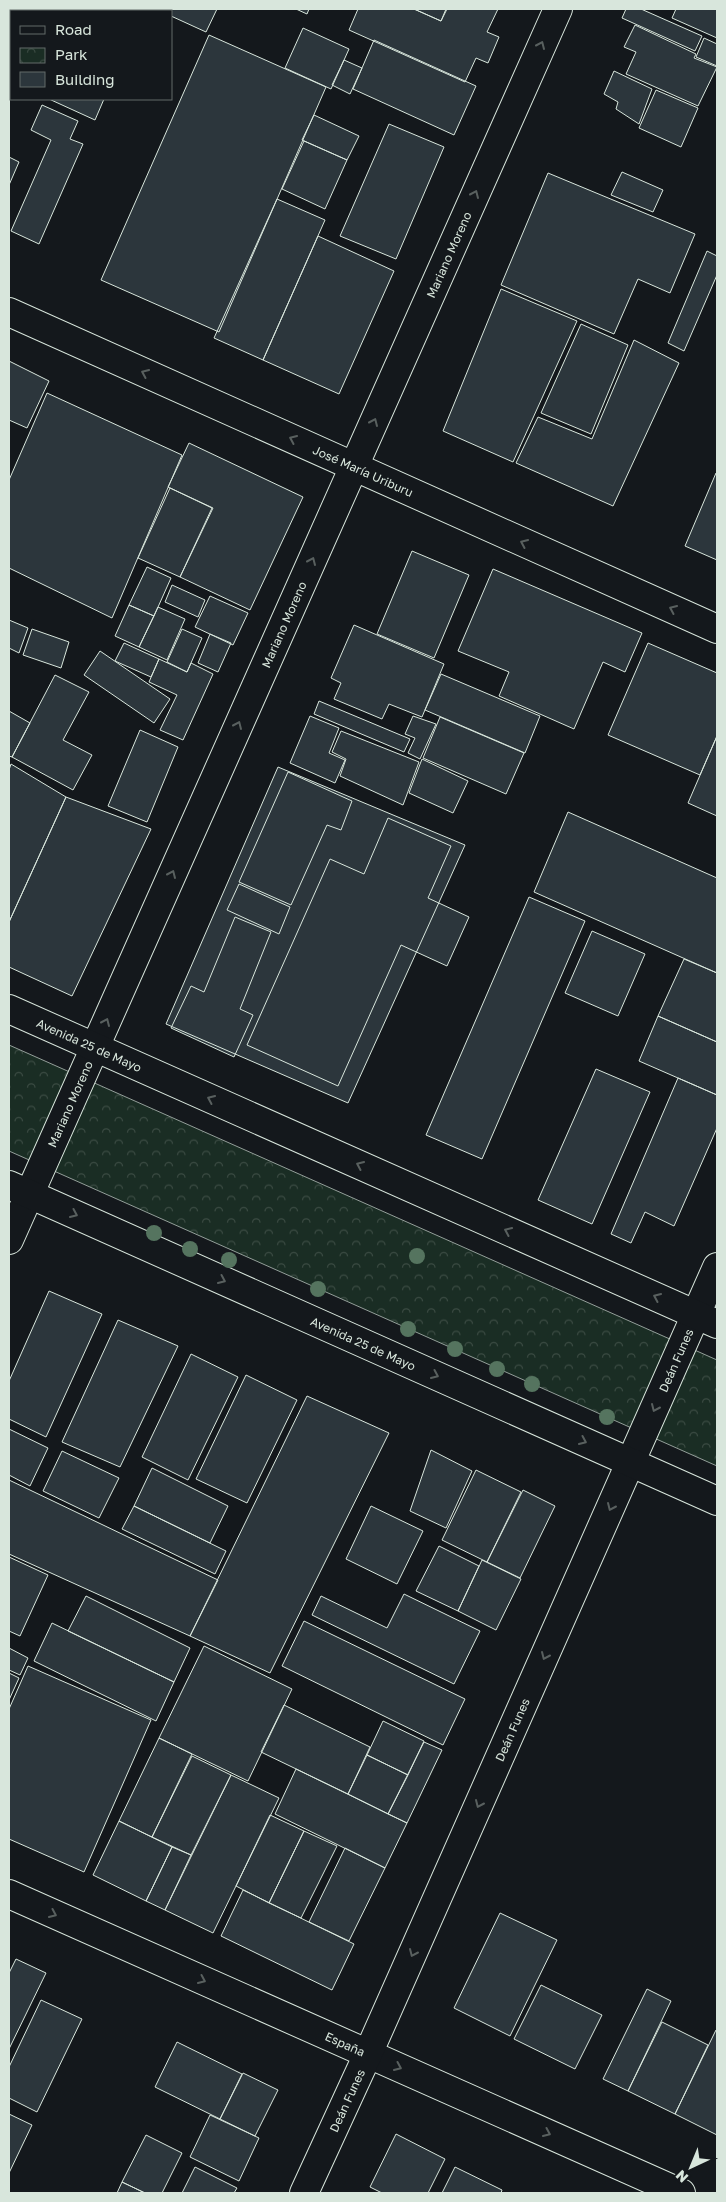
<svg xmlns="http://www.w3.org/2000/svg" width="726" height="2202" font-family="'Golos Text',sans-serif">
  <defs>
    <pattern id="park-crowns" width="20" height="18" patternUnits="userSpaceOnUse" patternTransform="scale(1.25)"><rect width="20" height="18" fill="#1a2d24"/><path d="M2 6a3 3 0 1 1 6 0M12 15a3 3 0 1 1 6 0" fill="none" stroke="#3b4b43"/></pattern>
  </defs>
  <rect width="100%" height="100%" fill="#14181c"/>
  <path fill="url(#park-crowns)" stroke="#939e99" d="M9 1045 717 1360V1466L9 1151Z"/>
  <path fill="#2c363c" stroke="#d8e6dc" d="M9 9H21L27 11H11V27L9 26Z
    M89 9H137L135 11H95Z
    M154 9H217L206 32 171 16V11H160Z
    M296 9H309L307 14Z
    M358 9H414L441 21 447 9H498L487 32 499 37 488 63 476 58 465 82 349 30Z
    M414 9H446L441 21Z
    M626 9H641L702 36 695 51 622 18Z
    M676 9H717V38L672 18Z
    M635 25 696 54 694 58 717 67 698 106 626 74 636 52 624 47Z
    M9 27 11 28V79L9 85Z
    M303 28 349 49 331 89 285 68Z
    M209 35 326 87 219 332 101 280Z
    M704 38 717 44V66L696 57Z
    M374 40 476 86 454 135 353 89Z
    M344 60 362 68 350 94 332 85Z
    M614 71 652 89 639 124 616 109 618 102 604 94Z
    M656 90 698 108 681 147 639 128Z
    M49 99H104L95 120Z
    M42 105 78 121 70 139 83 144 39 244 11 231 51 140 31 130Z
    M314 115 359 136 347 160 302 140Z
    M389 124 444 147 396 259 340 236Z
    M304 141 347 160 325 209 282 189Z
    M9 157 19 162 9 185Z
    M622 172 663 190 653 212 611 195Z
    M548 173 695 234 670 293 638 279 614 334 501 285Z
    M277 199 325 220 263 360 214 338Z
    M318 236 394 271 339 394 263 360Z
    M707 251 717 256V275L684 351 668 343Z
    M501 289 577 321 513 462 443 431Z
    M581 324 628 345 591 434 541 413Z
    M634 340 679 363 613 506 516 463 538 417 592 439Z
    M9 361 49 381 27 428 9 420Z
    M47 393 182 455 112 618 9 568V480Z
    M189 443 303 497 250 610 180 577 213 508 168 487Z
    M716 473H717V560L685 546Z
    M170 488 212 508 180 577 138 558Z
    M412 551 469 575 434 658 377 634Z
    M147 567 171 578 154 616 129 605Z
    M493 569 642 633 625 672 603 662 574 729 499 696 509 672 458 651Z
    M172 585 205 600 198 617 165 602Z
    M210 596 248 613 233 645 195 627Z
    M129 605 154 616 139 647 115 636Z
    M158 607 185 619 167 660 139 647Z
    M9 620 28 628 19 653 9 648Z
    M354 625 444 664 422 717 389 704 382 719 334 699 341 683 331 678Z
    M32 629 69 642 61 668 23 655Z
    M182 629 202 638 187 672 167 662Z
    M210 634 231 643 218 672 198 663Z
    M124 643 159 659 151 677 115 661Z
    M648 643 717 673V736L700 775 608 735Z
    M100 651 170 699 154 723 84 675Z
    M159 659 187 672 191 663 213 674 183 740 160 730 177 695 149 682Z
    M441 674 540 716 525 753 425 710Z
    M55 675 89 692 63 740 92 755 73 790 12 757Z
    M319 701 410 739 404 752 314 714Z
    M9 711 30 723 12 757 9 756Z
    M310 716 339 728 329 753 345 760 335 783 290 763Z
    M413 716 436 724 420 759 408 753 415 738 405 734Z
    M440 717 524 753 506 794 423 758Z
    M140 730 178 747 147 822 108 806Z
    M341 731 419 762 403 805 340 776 346 759 332 752Z
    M717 736V816L688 803Z
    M422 759 468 781 453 813 409 793Z
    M11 764 66 797 9 922V770Z
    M278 767 465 845 348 1103 166 1024Z
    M288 772 352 801 341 830 327 825 291 905 239 882Z
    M66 797 151 829 72 996 9 967V922Z
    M568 812 717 878V973L534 892Z
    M388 818 451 846 428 898 469 917 447 966 401 945 338 1086 247 1045 330 859 364 874Z
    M239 884 290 907 279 934 227 910Z
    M529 897 585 921 482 1159 426 1135Z
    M235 917 271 932 240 1009 253 1015 234 1057 171 1028 191 986 204 992Z
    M592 931 645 954 618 1016 565 993Z
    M684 959 717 973V1042L658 1016Z
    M658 1016 717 1042V1095L639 1061Z
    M596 1069 650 1092 592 1224 538 1200Z
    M678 1078 717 1095V1128L674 1226 645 1212 631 1243 611 1234Z
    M49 1291 102 1314 46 1437 9 1419V1381Z
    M118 1320 178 1346 120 1467 62 1442Z
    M191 1354 238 1377 188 1480 142 1457Z
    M246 1375 297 1400 247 1503 196 1479Z
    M307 1396 389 1433 270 1673 190 1636Z
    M9 1429 48 1448 30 1486 9 1475Z
    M431 1450 472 1471 446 1528 410 1511Z
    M62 1451 119 1478 99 1518 43 1491Z
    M152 1468 228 1506 210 1543 134 1506Z
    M476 1470 521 1492 487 1562 442 1540Z
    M9 1480 218 1580 190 1636 9 1554Z
    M523 1490 555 1506 520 1578 487 1562Z
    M134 1506 226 1551 215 1574 122 1529Z
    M371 1506 423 1531 397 1584 346 1559Z
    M439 1546 479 1566 458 1611 416 1591Z
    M9 1557 48 1575 20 1636 9 1631Z
    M482 1560 521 1579 496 1630 458 1611Z
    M404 1594 480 1631 454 1684 312 1615 321 1596 387 1628Z
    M86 1596 190 1648 174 1682 68 1631Z
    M304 1621 465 1699 443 1745 282 1666Z
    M52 1623 174 1682 156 1721 34 1661Z
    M204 1646 292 1689 248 1781 159 1738Z
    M9 1648 28 1658 20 1675 9 1670Z
    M28 1666 151 1720 84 1872 9 1839V1709Z
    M9 1673 19 1678 9 1700Z
    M284 1705 370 1747 348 1794 261 1752Z
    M383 1721 424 1741 408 1775 367 1755Z
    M159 1738 192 1754 152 1837 119 1821Z
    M424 1742 442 1750 407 1823 388 1814Z
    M367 1755 408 1775 388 1814 348 1794Z
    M192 1756 231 1775 191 1855 152 1837Z
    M296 1769 407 1823 385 1868 275 1814Z
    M231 1775 279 1798 213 1933 165 1910Z
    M270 1815 304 1831 269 1903 236 1886Z
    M119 1821 172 1847 146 1901 93 1875Z
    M304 1831 337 1846 301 1918 269 1903Z
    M172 1847 191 1855 165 1910 146 1901Z
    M345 1848 385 1868 349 1941 309 1922Z
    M243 1890 354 1944 332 1990 221 1936Z
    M500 1913 557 1940 510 2036 454 2008Z
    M16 1959 46 1973 9 2049V1973Z
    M541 1985 602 2015 575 2069 514 2039Z
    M647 1989 671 2001 628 2091 603 2079Z
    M41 2000 82 2019 37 2112 9 2098V2067Z
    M662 2022 708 2045 675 2114 628 2091Z
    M716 2030H717V2135L675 2114Z
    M177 2042 242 2074 220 2119 155 2087Z
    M243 2073 278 2090 255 2136 220 2119Z
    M9 2114 32 2125 9 2173Z
    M210 2115 259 2138 239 2181 190 2157Z
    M396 2134 445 2159 428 2193H382L370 2187Z
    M146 2135 182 2153 162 2193H145L122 2182Z
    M195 2167 237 2188 234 2193H182Z
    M455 2167 502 2190 501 2193H442Z
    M122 2182 145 2193H117Z"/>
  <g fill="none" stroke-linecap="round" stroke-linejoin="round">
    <defs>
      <g id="street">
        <path id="s1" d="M9 312 717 629"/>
        <path id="s2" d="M9 1240 558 9"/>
        <path id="s3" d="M9 1894 681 2193"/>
        <path id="s4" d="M304 2193 368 2054 717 1267"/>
      </g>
      <g id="secondary">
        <path id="s5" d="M9 1009 717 1324"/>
        <path id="s6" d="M9 1185 717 1501"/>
      </g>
    </defs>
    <use href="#street" stroke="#d8e6dc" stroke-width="30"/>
    <use href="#secondary" stroke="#d8e6dc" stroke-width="30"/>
    <use href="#street" stroke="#14181c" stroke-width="28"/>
    <use href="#secondary" stroke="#14181c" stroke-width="28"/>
  </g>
  <g fill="#55745f">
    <circle cx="154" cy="1233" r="8"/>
    <circle cx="190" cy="1249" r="8"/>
    <circle cx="417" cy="1256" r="8"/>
    <circle cx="229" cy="1260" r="8"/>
    <circle cx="318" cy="1289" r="8"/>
    <circle cx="408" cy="1329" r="8"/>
    <circle cx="455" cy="1349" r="8"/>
    <circle cx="497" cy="1369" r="8"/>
    <circle cx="532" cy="1384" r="8"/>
    <circle cx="607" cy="1417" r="8"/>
  </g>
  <defs><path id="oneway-chevron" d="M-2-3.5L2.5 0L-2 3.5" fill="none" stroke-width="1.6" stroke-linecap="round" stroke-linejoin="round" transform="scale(1.25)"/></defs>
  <g stroke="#59605f">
    <use href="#oneway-chevron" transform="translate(541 45) rotate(-66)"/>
    <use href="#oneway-chevron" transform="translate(475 194) rotate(-66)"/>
    <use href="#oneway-chevron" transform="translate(145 373) rotate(-156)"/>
    <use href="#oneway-chevron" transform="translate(374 422) rotate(-66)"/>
    <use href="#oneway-chevron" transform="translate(293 439) rotate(-156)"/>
    <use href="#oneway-chevron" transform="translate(524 543) rotate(-156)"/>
    <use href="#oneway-chevron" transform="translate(312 561) rotate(-66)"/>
    <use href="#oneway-chevron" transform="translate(673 609) rotate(-156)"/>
    <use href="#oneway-chevron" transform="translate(238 725) rotate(-66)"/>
    <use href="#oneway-chevron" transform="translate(172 874) rotate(-66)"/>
    <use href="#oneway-chevron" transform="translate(106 1022) rotate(-66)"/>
    <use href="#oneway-chevron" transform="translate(211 1099) rotate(-156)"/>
    <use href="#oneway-chevron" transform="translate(360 1165) rotate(-156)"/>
    <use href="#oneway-chevron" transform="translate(74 1214) rotate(24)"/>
    <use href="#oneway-chevron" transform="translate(508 1231) rotate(-156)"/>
    <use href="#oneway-chevron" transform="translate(222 1280) rotate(24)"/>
    <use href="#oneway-chevron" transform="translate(657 1297) rotate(-156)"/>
    <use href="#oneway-chevron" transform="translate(435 1375) rotate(24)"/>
    <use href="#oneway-chevron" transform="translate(655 1408) rotate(114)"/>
    <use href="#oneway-chevron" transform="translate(583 1441) rotate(24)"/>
    <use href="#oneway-chevron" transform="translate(611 1507) rotate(114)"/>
    <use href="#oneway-chevron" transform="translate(545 1656) rotate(114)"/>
    <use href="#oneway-chevron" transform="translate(479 1804) rotate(114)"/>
    <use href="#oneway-chevron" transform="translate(53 1914) rotate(24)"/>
    <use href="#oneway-chevron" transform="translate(413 1953) rotate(114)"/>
    <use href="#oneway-chevron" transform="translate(202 1980) rotate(24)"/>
    <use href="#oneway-chevron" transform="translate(398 2067) rotate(24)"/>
    <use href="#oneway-chevron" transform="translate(547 2133) rotate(24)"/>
  </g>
  <g text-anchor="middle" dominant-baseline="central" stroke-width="4" stroke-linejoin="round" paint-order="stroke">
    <g font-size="12" fill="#d8e6dc" stroke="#14181c">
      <text stroke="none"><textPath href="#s2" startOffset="1079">Mariano Moreno</textPath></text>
      <text stroke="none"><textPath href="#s1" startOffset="388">José María Uriburu</textPath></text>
      <text stroke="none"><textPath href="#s2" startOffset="674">Mariano Moreno</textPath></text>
      <text stroke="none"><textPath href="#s5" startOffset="88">Avenida 25 de Mayo</textPath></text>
      <text stroke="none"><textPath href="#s2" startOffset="149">Mariano Moreno</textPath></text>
      <text stroke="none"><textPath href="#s6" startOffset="388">Avenida 25 de Mayo</textPath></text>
      <text stroke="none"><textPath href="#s4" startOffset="912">Deán Funes</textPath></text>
      <text stroke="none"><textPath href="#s4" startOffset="508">Deán Funes</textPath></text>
      <text stroke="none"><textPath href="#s3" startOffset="368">España</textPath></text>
      <text stroke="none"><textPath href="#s4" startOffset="102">Deán Funes</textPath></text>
    </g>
  </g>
  <rect width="726" height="2202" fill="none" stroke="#d8e6dc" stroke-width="20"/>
  <rect x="10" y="10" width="162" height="90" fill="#14181c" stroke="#626a69"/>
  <rect x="20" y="26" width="25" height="8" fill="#14181c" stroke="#626a69"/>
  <text x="55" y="35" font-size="15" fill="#d8e6dc">Road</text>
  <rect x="20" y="48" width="25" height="15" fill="url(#park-crowns)" stroke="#626a69"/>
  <text x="55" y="60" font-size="15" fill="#d8e6dc">Park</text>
  <rect x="20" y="72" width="25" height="15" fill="#2c363c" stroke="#626a69"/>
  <text x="55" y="85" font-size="15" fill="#d8e6dc">Building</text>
  <g transform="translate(691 2167) rotate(224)" stroke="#14181c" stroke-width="4" paint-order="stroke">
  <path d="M0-4L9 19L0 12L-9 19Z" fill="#d8e6dc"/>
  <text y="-8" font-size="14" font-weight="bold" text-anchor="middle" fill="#d8e6dc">N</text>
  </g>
</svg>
